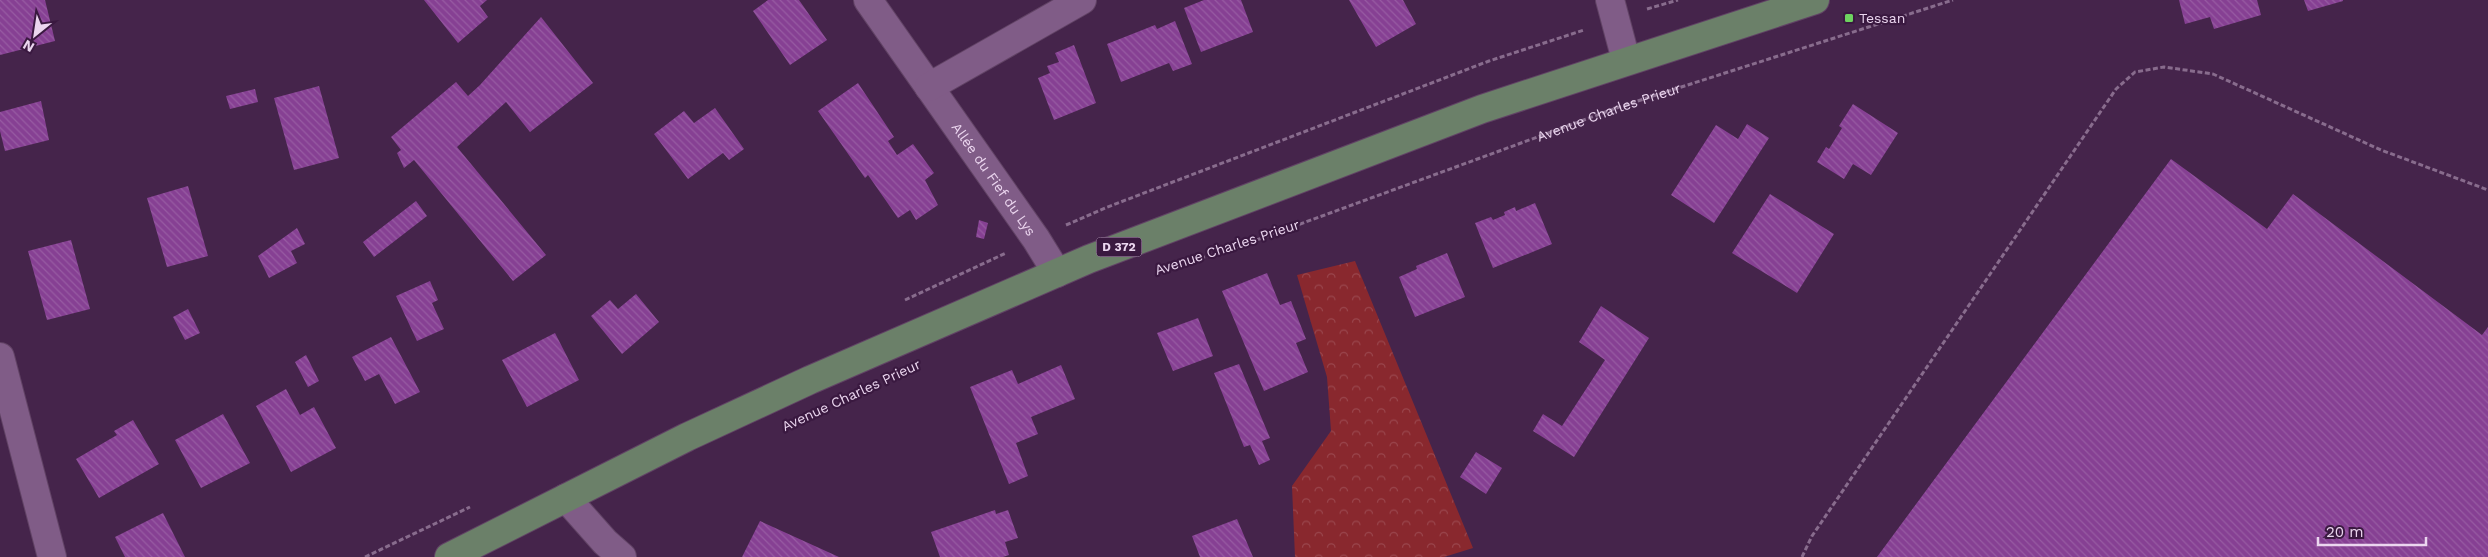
<svg xmlns="http://www.w3.org/2000/svg" width="2488" height="557" font-family="'Work Sans',sans-serif">
  <defs>
    <pattern id="forest-crowns" width="20" height="18" patternUnits="userSpaceOnUse" patternTransform="scale(1.25)"><rect width="20" height="18" fill="#89282e"/><path d="M2 6a3 3 0 1 1 6 0M12 15a3 3 0 1 1 6 0" fill="none" stroke="#9a464d"/></pattern>
    <pattern id="building-back-hatch" width="6" height="6" patternUnits="userSpaceOnUse" patternTransform="scale(1.25)"><rect width="6" height="6" fill="#864093"/><path d="M-1 5l2 2M0 0l6 6M5-1l2 2" fill="none" stroke="#975ba2"/></pattern>
  </defs>
  <rect width="100%" height="100%" fill="#45244b"/>
  <path fill="url(#forest-crowns)" d="M1355 261 1473 548 1444 557H1295L1292 486 1331 431 1327 377 1297 275Z"/>
  <path fill="url(#building-back-hatch)" d="M0 0H45L55 41 0 55Z
    M424 0H487L480 6 488 17 458 43Z
    M768 0H799L827 40 790 65 753 11Z
    M1204 0H1241L1253 32 1201 52 1184 8Z
    M1349 0H1403L1416 24 1376 47Z
    M2179 0H2257L2261 15 2214 29 2210 17 2185 24Z
    M2304 0H2343V1L2308 11Z
    M541 17 593 83 530 132 506 102 457 147 546 255 513 281 414 160 404 168 397 153 401 150 391 137 456 82 468 96 480 85Z
    M1175 21 1192 64 1173 71 1169 63 1121 82 1107 44 1155 25 1157 29Z
    M1074 45 1096 103 1054 120 1038 78 1050 73 1047 66 1059 62 1055 53Z
    M858 83 894 137 888 141 897 155 913 144 934 173 925 180 938 205 916 220 910 210 898 218 868 175 865 178 818 111Z
    M319 86 339 158 294 170 274 98Z
    M255 89 258 102 230 109 226 96Z
    M41 101 49 140 5 151 0 131V112Z
    M1853 104 1898 133 1871 175 1853 164 1844 179 1817 162 1826 147 1829 149 1842 128 1839 126Z
    M715 108 744 149 729 160 723 153 688 179 654 134 684 111 694 123Z
    M1747 124 1769 138 1714 223 1671 195 1716 125 1738 139Z
    M2171 159 2267 229 2293 194 2482 335 2488 327V557H1877Z
    M188 186 208 256 167 267 147 198Z
    M1770 194 1834 234 1797 293 1732 253Z
    M416 201 427 216 374 257 363 242Z
    M1535 203 1552 244 1493 268 1475 223 1491 217 1493 220 1505 215 1504 212 1515 207 1516 211Z
    M979 220 988 223 984 239 976 237Z
    M297 228 305 244 291 251 297 263 269 278 258 256Z
    M71 240 90 309 47 320 28 251Z
    M1447 253 1465 297 1415 317 1399 277 1417 269 1416 266Z
    M1267 273 1280 305 1291 301 1306 339 1296 343 1308 372 1264 391 1222 291Z
    M430 281 438 300 432 303 444 329 417 341 396 296Z
    M636 294 659 322 622 354 591 316 610 300 618 309Z
    M1601 306 1649 338 1574 457 1533 431 1543 414 1562 426 1605 360 1579 342Z
    M188 309 200 333 185 340 173 317Z
    M1198 318 1213 356 1173 371 1157 333Z
    M555 333 579 380 527 407 502 360Z
    M391 337 420 392 395 404 379 374 365 381 352 357Z
    M306 355 319 381 308 387 295 362Z
    M1239 364 1270 438 1262 441 1270 460 1259 465 1250 445 1244 447 1214 373Z
    M1061 365 1075 399 1031 417 1038 434 1016 443 1028 476 1009 484 970 387 1012 370 1018 384Z
    M286 389 300 415 314 407 336 448 291 472 256 406Z
    M223 414 250 463 201 488 175 440Z
    M133 420 159 464 99 498 76 459 117 435 114 431Z
    M1476 452 1502 468 1486 494 1460 477Z
    M995 510 996 514 1008 510 1018 538 1005 542 1009 555 1003 557H940L931 532Z
    M163 513 185 557H125L115 537Z
    M1237 519 1253 557H1200L1192 536Z
    M760 521 839 557H742Z"/>
  <g fill="none" stroke-linecap="round" stroke-linejoin="round">
    <defs>
      <g id="minor">
        <path id="s2" d="M868 0 1036 239 1057 273"/>
        <path d="M1610 0 1626 60"/>
        <path d="M929 87 1082 0"/>
        <path d="M0 357 52 557"/>
        <path d="M566 498 605 542 622 557"/>
      </g>
      <path id="primary" d="M449 557 687 437 810 380 1089 259 1482 109 1815 0"/>
    </defs>
    <use href="#minor" stroke="#614365" stroke-width="30"/>
    <use href="#primary" stroke="#614365" stroke-width="30"/>
    <g stroke="#886c8d" stroke-width="3" stroke-dasharray="5 2.5" stroke-linecap="butt">
      <path d="M1647 9 1678 0"/>
      <path d="M1066 225 1105 208 1489 61 1584 30"/>
      <path id="s1" d="M1157 271 1232 249 1622 106 1953 0"/>
      <path d="M905 300 1006 253"/>
      <path d="M365 557 470 507"/>
      <path d="M1802 557 1812 536 2116 89 2135 72 2164 67 2213 74 2381 150 2488 190"/>
    </g>
    <use href="#minor" stroke="#805c87" stroke-width="28"/>
    <use href="#primary" stroke="#6b8069" stroke-width="28"/>
  </g>
  <rect fill="#6ed360" stroke="#3a1940" stroke-width="2" x="1844" y="13" width="10" height="10" rx="2.5"/>
  <g text-anchor="middle" dominant-baseline="central" stroke-width="4.5" stroke-linejoin="round" paint-order="stroke">
    <rect fill="#3a1940" stroke="#b69dba" stroke-width="1" x="1096.5" y="237.5" width="45" height="19" rx="4"/>
    <g font-size="12" font-weight="bold" fill="#ebd6ef">
      <text x="1119" y="247">D 372</text>
    </g>
    <g font-size="14" fill="#ebd6ef" stroke="#3a1940" text-anchor="start">
      <text x="1859" y="18">Tessan</text>
    </g>
    <g font-size="14" fill="#ebd6ef" stroke="#3a1940">
      <text stroke="none"><textPath href="#s1" startOffset="479">Avenue Charles Prieur</textPath></text>
      <text stroke="none"><textPath href="#s2" startOffset="219">Allée du Fief du Lys</textPath></text>
      <text transform="translate(1227 247) rotate(-18)">Avenue Charles Prieur</text>
      <text transform="translate(851 395) rotate(-25)">Avenue Charles Prieur</text>
    </g>
  </g>
  <g transform="translate(35 35) rotate(210)" stroke="#3a1940" stroke-width="4" paint-order="stroke">
  <path d="M0-4L9 19L0 12L-9 19Z" fill="#ebd6ef"/>
  <text y="-8" font-size="14" font-weight="bold" text-anchor="middle" fill="#ebd6ef">N</text>
  </g>
  <path d="M2318 537v8h108v-8" fill="none" stroke="#ebd6ef" stroke-width="2.5"/>
  <text x="2326" y="537" font-size="15" fill="#ebd6ef" stroke="#3a1940" stroke-width="4" paint-order="stroke">20 m</text>
</svg>
